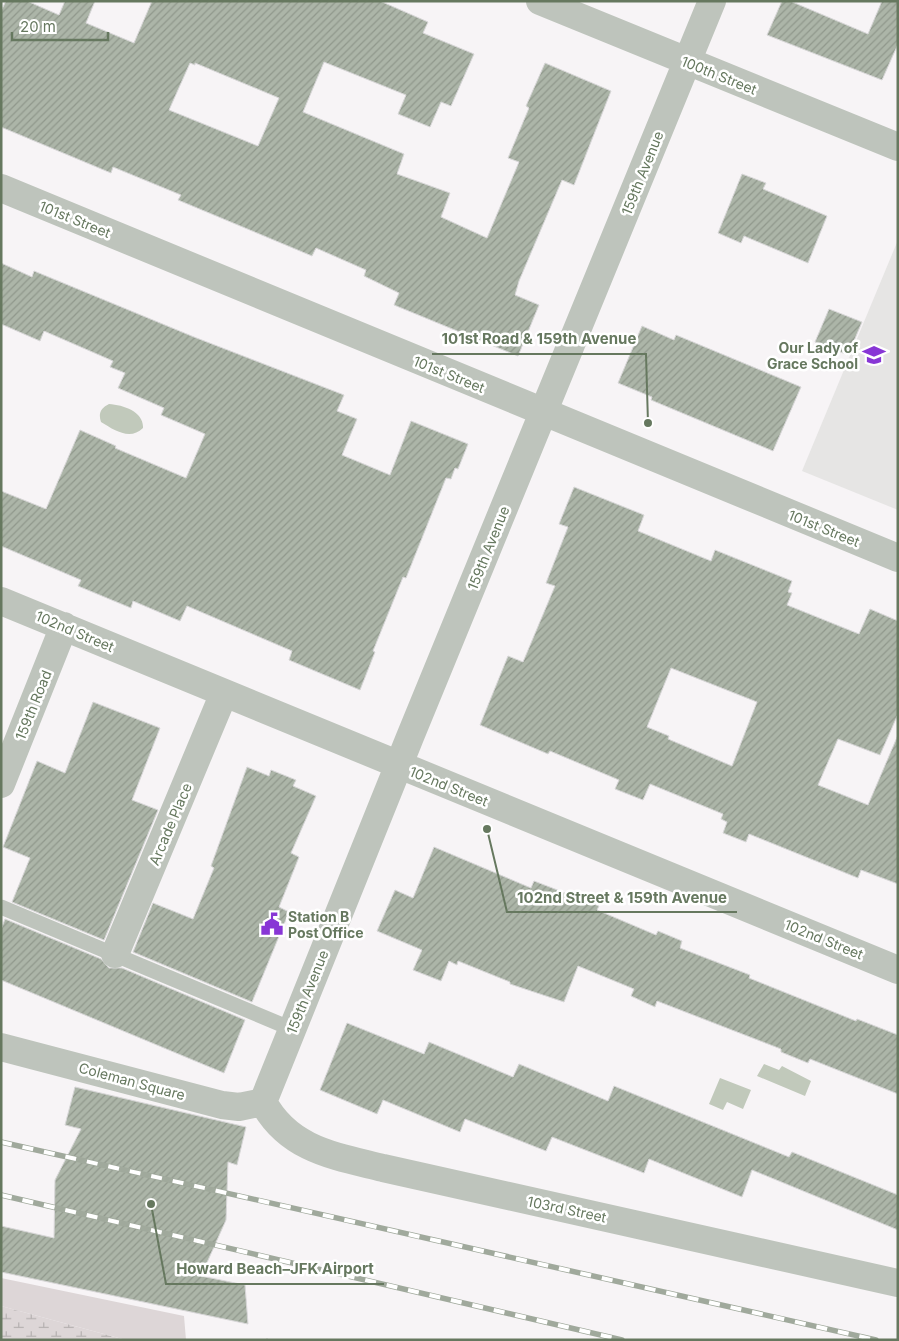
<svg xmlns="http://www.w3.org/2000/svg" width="899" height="1341" font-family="Inter,sans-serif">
  <defs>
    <pattern id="wetland-marsh" width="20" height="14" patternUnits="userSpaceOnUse" patternTransform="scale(1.25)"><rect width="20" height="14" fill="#ddd6d7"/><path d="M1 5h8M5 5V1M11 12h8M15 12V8" fill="none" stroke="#b7b2b2"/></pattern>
    <pattern id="building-hatch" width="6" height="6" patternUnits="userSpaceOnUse" patternTransform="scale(1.25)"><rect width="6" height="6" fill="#acb5a8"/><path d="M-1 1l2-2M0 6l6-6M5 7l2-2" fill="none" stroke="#90988c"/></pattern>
  </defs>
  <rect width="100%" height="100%" fill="#f7f4f6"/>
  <path fill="#e6e5e4" d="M898 240V510L802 471Z"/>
  <path fill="#ddd6d7" d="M1 1278 184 1316 186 1340H126L1 1306Z"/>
  <path fill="url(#wetland-marsh)" d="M1 1306 126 1340H1Z"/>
  <path fill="#c1c9bb" d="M109 404C124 405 144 412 143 428 130 441 114 430 101 422 98 413 101 408 109 404Z
    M764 1064 779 1070 782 1066 811 1081 805 1096 757 1076Z
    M720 1078 751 1090 743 1109 727 1102 723 1110 709 1104Z"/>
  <path fill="url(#building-hatch)" stroke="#d8d7d8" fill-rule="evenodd" d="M6 1H27L59 15 65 1H95L86 23 134 43 152 1H380L428 22 423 33 474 54 451 106 441 102 430 127 398 114 406 95 324 62 303 112 404 154 397 174 450 193 441 217 487 238 519 162 508 158 529 108 526 106 545 63 611 91 574 185 562 180 519 281 515 295 539 305 518 356 394 305 399 293 364 276 366 270 316 248 312 256 178 200 181 195 113 167 111 173 1 127V11ZM190 63 195 65V63L279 98 258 146 169 110Z
    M782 1H790L868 34 882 1H898V44L882 80 767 35Z
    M742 174 766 183 763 189 827 216 808 263 744 236 741 243 718 233Z
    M1 263 32 277 34 271 194 337 344 395 337 411 357 419 342 455 390 475 411 421 468 444 458 469 455 468 451 479 446 478 406 578 403 577 373 651 375 652 360 690 289 660 292 651 187 606 180 621 133 601 131 608 78 586 81 580 1 546V491L46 509 80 430 116 446 115 448 186 478 205 434 161 415 164 408 118 388 125 373 110 367 113 361 44 331 40 341 1 324Z
    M829 309 862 322 848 355 815 342Z
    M642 326 674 340 676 335 801 387 773 451 651 400 652 397 618 383Z
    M574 487 644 515 638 531 711 561 715 550 792 581 788 592 792 593 787 605 859 634 870 609 898 621V714L880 755 838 739 818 785 868 805 898 735V884L861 870 858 878 749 834 746 842 723 833 727 822 721 819 723 814 650 784 643 800 615 789 619 780 550 751 548 754 480 725 508 656 523 662 555 586 546 583 568 527 559 524ZM671 668 757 702 732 766 668 739 669 736 647 727Z
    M93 702 160 728 132 800 158 810 104 940 12 902 30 858 3 847 37 761 65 773Z
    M247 767 269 776 271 770 296 780 293 786 316 796 291 853 299 857 279 907 289 912 252 1002 133 952 153 903 193 919 214 868 211 866Z
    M434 847 531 888 534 881 599 906 597 910 656 935 658 931 682 941 680 948 750 975 749 978 856 1021 857 1019 898 1035V1094L810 1059 808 1063 781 1052V1049L657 1001 655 1007 631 996 634 989 578 966 564 1002 510 984V982L458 961 457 965 449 961 441 981 413 970 422 950 377 931 395 890 413 898Z
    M5 919 101 959 109 968H122L245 1020 224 1073 1 980V930Z
    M347 1023 424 1054 429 1042 513 1077 519 1064 608 1101 614 1086 789 1157 792 1152 898 1195V1230L752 1170 742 1197 649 1159 644 1173 552 1137 546 1151 465 1119 460 1132 383 1100 377 1114 320 1090Z
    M75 1087 246 1127 237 1165 228 1162 226 1220 201 1276 245 1285 248 1324 1 1272V1226L54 1238 55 1180 81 1129 65 1125Z"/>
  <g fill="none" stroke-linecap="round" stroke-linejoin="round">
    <path stroke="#bec4bc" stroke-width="15" d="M1 907 292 1029"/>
    <path stroke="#bec4bc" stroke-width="28" d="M540 1 898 147
      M712 1 410 737 263 1102C289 1150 335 1156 383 1168L898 1283
      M1 188 898 558
      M1 601 898 970
      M1 784 64 626
      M115 954 224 693
      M1 1047 222 1105 239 1107 263 1102"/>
    <path stroke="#a0a99c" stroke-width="1" d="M267 1339V1340"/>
    <defs>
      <path id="rail" d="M1 1142 876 1340
        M1 1195 622 1340"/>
    </defs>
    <use href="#rail" stroke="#a0a99c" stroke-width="5.5"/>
    <use href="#rail" stroke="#fff" stroke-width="4" stroke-dasharray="11" stroke-linecap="butt"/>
  </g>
  <defs>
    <symbol id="school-bare" viewBox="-9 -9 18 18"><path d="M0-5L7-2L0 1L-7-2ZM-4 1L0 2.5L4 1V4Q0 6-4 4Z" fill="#8836d5" stroke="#fff" stroke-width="2.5" paint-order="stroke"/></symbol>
    <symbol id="civic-bare" viewBox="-9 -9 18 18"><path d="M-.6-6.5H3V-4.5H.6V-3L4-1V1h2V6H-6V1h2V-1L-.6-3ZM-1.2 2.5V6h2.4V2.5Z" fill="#8836d5" stroke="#fff" stroke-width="2.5" paint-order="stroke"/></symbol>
  </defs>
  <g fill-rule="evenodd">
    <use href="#school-bare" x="858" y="339" width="32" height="32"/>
    <use href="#civic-bare" x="256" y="908" width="32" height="32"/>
  </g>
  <g text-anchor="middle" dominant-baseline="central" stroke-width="5" stroke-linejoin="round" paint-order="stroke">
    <g font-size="14" fill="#66785f" stroke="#fff">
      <text transform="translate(719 75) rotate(22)">100th Street</text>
      <text transform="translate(642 173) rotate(-68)">159th Avenue</text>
      <text transform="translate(75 219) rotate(22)">101st Street</text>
      <text transform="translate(449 374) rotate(22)">101st Street</text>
      <text transform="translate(824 528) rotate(22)">101st Street</text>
      <text transform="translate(488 548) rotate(-68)">159th Avenue</text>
      <text transform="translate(75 631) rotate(23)">102nd Street</text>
      <text transform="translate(33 705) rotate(-68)">159th Road</text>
      <text transform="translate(449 786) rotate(22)">102nd Street</text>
      <text transform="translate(170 824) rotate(-67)">Arcade Place</text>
      <text transform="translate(824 939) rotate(22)">102nd Street</text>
      <text transform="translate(307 992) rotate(-68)">159th Avenue</text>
      <text transform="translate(132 1081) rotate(15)">Coleman Square</text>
      <text transform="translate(567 1209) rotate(12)">103rd Street</text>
    </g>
    <g font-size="14" font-weight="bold" fill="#66785f" stroke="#fff" text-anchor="end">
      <text x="858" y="347">Our Lady of<tspan x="858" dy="16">Grace School</tspan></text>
      <text x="288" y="916" text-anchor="start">Station B<tspan x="288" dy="16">Post Office</tspan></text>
    </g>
  </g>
  <path fill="none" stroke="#66785f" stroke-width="2" d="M648 423L646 354H432M487 829L507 912H737M151 1204L166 1284H384"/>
  <g fill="#66785f" stroke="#fff" stroke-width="2">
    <circle cx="648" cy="423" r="5"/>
    <circle cx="487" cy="829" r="5"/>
    <circle cx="151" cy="1204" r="5"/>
  </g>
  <g font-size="15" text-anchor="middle" font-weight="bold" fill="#66785f" stroke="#fff" stroke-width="5" stroke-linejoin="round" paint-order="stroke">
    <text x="539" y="344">101st Road &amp; 159th Avenue</text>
    <text x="622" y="903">102nd Street &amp; 159th Avenue</text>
    <text x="275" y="1274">Howard Beach–JFK Airport</text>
  </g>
  <rect width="899" height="1341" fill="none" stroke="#66785f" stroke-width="5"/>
  <path d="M12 32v8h96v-8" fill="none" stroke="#66785f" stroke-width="2.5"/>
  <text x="20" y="32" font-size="15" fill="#66785f" stroke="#ffffff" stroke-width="4" paint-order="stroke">20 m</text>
</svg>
